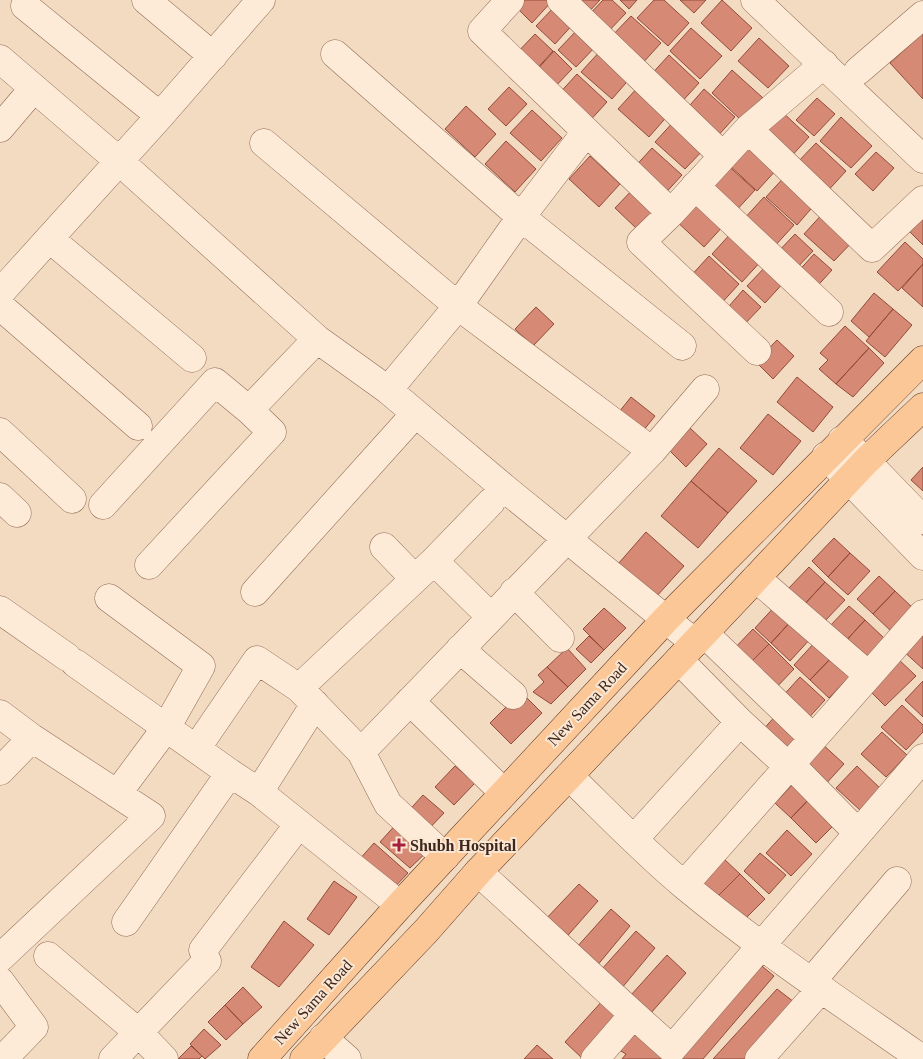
<svg xmlns="http://www.w3.org/2000/svg" width="923" height="1059" font-family="'Times New Roman',serif">
  <rect width="100%" height="100%" fill="#f3dbc2"/>
  <path fill="#d68974" stroke="#934b39" d="M519 0H553L532 23 514 5Z
    M568 0H600L585 16Z
    M603 0H612L626 13 605 35 586 18Z
    M620 0H637L629 9Z
    M654 0H664L689 23 668 46 637 18Z
    M680 0H706L694 13Z
    M722 0 752 28 731 51 701 23Z
    M557 4 576 21 555 44 536 26Z
    M631 16 661 43 640 66 609 39Z
    M579 28 597 45 576 67 558 50Z
    M691 28 722 56 700 79 670 51Z
    M923 33V99L890 63Z
    M535 34 553 51 532 74 514 56Z
    M759 38 789 66 768 88 738 61Z
    M602 49 632 76 612 99 581 72Z
    M554 51 572 69 551 91 533 74Z
    M669 55 699 83 678 106 648 78Z
    M732 70 763 98 742 121 712 93Z
    M577 74 607 102 586 125 556 97Z
    M639 86 670 113 649 137 618 109Z
    M509 87 527 104 506 126 488 109Z
    M704 89 735 117 714 140 684 112Z
    M817 98 835 114 814 136 796 120Z
    M466 106 496 134 475 157 445 129Z
    M779 109 809 137 788 160 758 132Z
    M532 110 562 138 541 161 510 133Z
    M841 117 872 146 851 168 820 141Z
    M676 119 707 146 685 169 655 142Z
    M506 141 536 169 515 192 485 164Z
    M748 141 778 168 757 191 727 163Z
    M816 143 846 171 825 194 794 166Z
    M652 148 682 175 661 198 631 171Z
    M876 152 894 168 873 191 855 174Z
    M590 156 620 184 599 207 569 179Z
    M724 162 755 190 734 213 703 186Z
    M787 174 817 202 797 225 766 197Z
    M636 186 658 207 637 229 615 208Z
    M695 196 725 224 704 247 674 219Z
    M764 197 794 225 773 248 743 220Z
    M825 211 855 239 834 261 804 234Z
    M923 217V245L909 231Z
    M733 231 763 259 742 282 712 254Z
    M795 234 813 251 792 273 774 256Z
    M905 242 923 259V264L898 291 877 272Z
    M814 254 832 270 811 293 794 276Z
    M709 256 739 284 718 307 688 279Z
    M768 264 786 280 765 303 747 286Z
    M922 265H923V307L902 288Z
    M743 290 761 307 740 329 723 313Z
    M874 293 893 309 869 337 851 321Z
    M536 307 554 324 533 346 515 329Z
    M893 309 912 325 885 357 866 341Z
    M845 326 869 348 836 384 819 369 828 360 820 353Z
    M777 340 794 356 773 379 756 362Z
    M869 348 884 363 853 397 836 384Z
    M797 377 833 407 813 432 777 402Z
    M631 397 655 416 639 436 615 417Z
    M768 414 801 441 773 475 740 448Z
    M690 428 707 444 686 467 669 450Z
    M719 448 757 481 728 513 691 481Z
    M923 467V491L911 480Z
    M691 481 728 513 698 548 661 516Z
    M646 532 684 566 656 597 618 564Z
    M834 538 850 553 828 577 812 561Z
    M850 553 870 571 848 595 828 577Z
    M809 567 825 582 803 606 787 590Z
    M879 576 895 591 873 614 857 599Z
    M825 582 845 600 822 624 803 606Z
    M895 591 914 609 892 632 873 614Z
    M777 604 793 619 771 643 755 628Z
    M849 606 865 620 843 644 827 629Z
    M604 608 626 628 604 650 583 629Z
    M793 619 812 637 790 661 771 643Z
    M865 620 884 638 863 662 843 644Z
    M923 626V669L901 649Z
    M753 629 769 644 746 667 731 652Z
    M589 636 604 650 591 663 576 649Z
    M816 641 832 657 810 680 794 665Z
    M769 644 794 669 772 692 746 667Z
    M567 648 586 669 568 687 547 667Z
    M832 657 852 674 829 698 810 680Z
    M897 658 916 676 885 706 867 688Z
    M547 667 568 687 551 704 533 692 544 682 538 675Z
    M800 677 825 700 805 722 780 699Z
    M923 681V717L905 700Z
    M521 692 542 713 511 744 490 723Z
    M902 705 923 725V732L906 750 881 727Z
    M779 712 804 735 784 757 759 734Z
    M882 732 907 755 886 777 861 754Z
    M819 741 844 764 823 787 798 763Z
    M455 766 475 783 454 805 435 787Z
    M857 766 882 790 861 811 836 788Z
    M797 780 813 795 791 818 775 803Z
    M423 795 444 813 423 835 404 816Z
    M813 795 839 820 816 843 791 818Z
    M399 821 430 849 410 868 380 842Z
    M787 830 812 854 791 876 766 853Z
    M374 843 408 873 390 892 358 861Z
    M760 853 786 875 769 894 744 871Z
    M724 859 740 874 717 897 701 882Z
    M740 874 765 899 742 922 717 897Z
    M334 881 357 897 329 935 307 919Z
    M579 884 598 901 563 941 543 922Z
    M611 909 630 926 596 967 576 948Z
    M284 921 314 945 279 987 251 967Z
    M636 931 655 948 621 989 601 970Z
    M667 955 686 973 651 1013 631 995Z
    M757 962 774 976 703 1059H672Z
    M243 987 262 1007 243 1024 225 1005Z
    M777 989 794 1002 745 1059H713Z
    M604 999 624 1017 583 1059 565 1042Z
    M225 1005 243 1024 226 1040 208 1022Z
    M632 1026 668 1053 662 1059H622L626 1054 614 1047Z
    M204 1029 221 1045 205 1059 190 1044Z
    M537 1045 553 1059H524Z
    M191 1046 202 1056 199 1059H178Z"/>
  <g fill="none" stroke-linecap="round" stroke-linejoin="round">
    <defs>
      <path id="minor" d="M146 0 213 56
        M510 0 482 31 671 213
        M561 0 723 156
        M755 0 923 159
        M25 6 160 116
        M335 54 521 217 682 346
        M0 59 119 161 317 339 388 390 508 491 695 643
        M858 71 923 15
        M0 128 34 88
        M748 129 872 248 923 200
        M264 143 458 306 652 451
        M695 186 829 312
        M50 239 192 358
        M0 293 160 116 261 0
        M0 306 138 426
        M757 351 641 242 671 213 748 129 824 64
        M388 390 458 306 521 217 586 132
        M249 410 317 339
        M0 432 72 499
        M842 440 866 461 923 520
        M826 456 923 556
        M0 497 17 513
        M103 505 215 382 249 410 272 432 149 565
        M384 547 414 578
        M434 561 491 617
        M756 578 868 675
        M255 592 415 414
        M514 592 560 638
        M109 598 201 666 166 728 117 794
        M0 610 67 657
        M704 633 813 738
        M460 649 513 695
        M679 660 740 722 789 767 799 773 858 833
        M75 663 230 773 259 792 400 905
        M299 688 434 561 491 502
        M410 701 494 783
        M0 714 32 738 151 816 0 958
        M196 749 257 660 299 688 361 752 388 804 445 857
        M361 752 652 451 705 389
        M0 771 32 738
        M569 776C607 813 644 852 685 886 761 949 842 1003 922 1059
        M259 792 315 704
        M634 839 740 722
        M478 872C543 930 606 991 672 1049L923 758
        M684 885 923 614
        M126 922 230 773
        M203 950 299 824
        M48 956 139 1033 164 1059
        M0 981 34 1027 3 1059
        M811 982 897 881
        M323 1038 347 1059
        M113 1059 207 961
        M595 1059 633 1015
        M759 1059 821 989"/>
      <path id="major" d="M262 1059 400 905 666 619 923 360
        M304 1059 426 931 478 872 756 578 866 461 923 407"/>
    </defs>
    <use href="#minor" stroke="#906a57" stroke-width="29"/>
    <use href="#major" stroke="#5e392b" stroke-width="29"/>
    <use href="#minor" stroke="#fdead7" stroke-width="28"/>
    <use href="#major" stroke="#fbc796" stroke-width="28"/>
  </g>
  <path fill="#a71f3b" stroke="#fae7d3" stroke-width="2" d="M396.5 837.5h5v5h5v5h-5v5h-5v-5h-5v-5h5z"/>
  <g text-anchor="middle" dominant-baseline="central" stroke-width="4" stroke-linejoin="round" paint-order="stroke">
    <g font-size="16" fill="#3e261d" stroke="#fae7d3">
      <text transform="translate(587 704) rotate(-47)">New Sama Road</text>
      <text transform="translate(313 1002) rotate(-48)">New Sama Road</text>
    </g>
    <g font-size="16" font-weight="bold" fill="#3e261d" stroke="#fae7d3" text-anchor="start">
      <text x="410" y="845">Shubh Hospital</text>
    </g>
  </g>
</svg>
